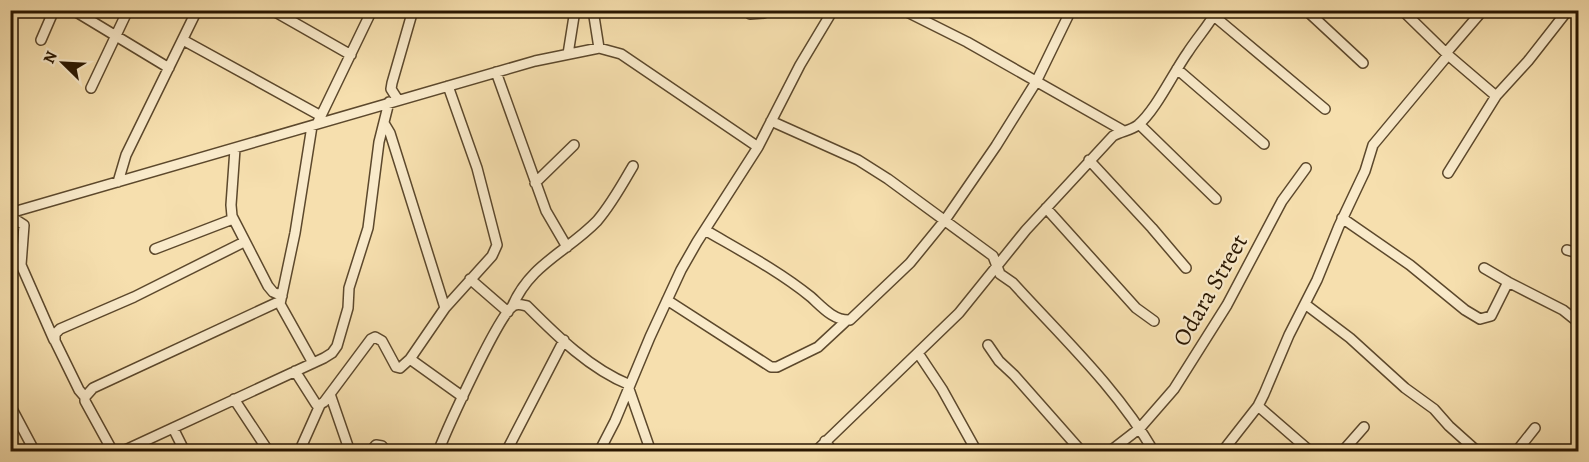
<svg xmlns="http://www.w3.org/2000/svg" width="1589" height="462" font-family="Alegreya,serif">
  <rect width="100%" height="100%" fill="#f6dfae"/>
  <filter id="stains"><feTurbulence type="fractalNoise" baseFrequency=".00333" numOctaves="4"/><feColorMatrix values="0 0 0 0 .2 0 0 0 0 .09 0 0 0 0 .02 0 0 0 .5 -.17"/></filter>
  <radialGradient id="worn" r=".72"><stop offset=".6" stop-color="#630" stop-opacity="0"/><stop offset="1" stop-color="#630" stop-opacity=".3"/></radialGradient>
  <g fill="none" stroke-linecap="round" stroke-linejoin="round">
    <defs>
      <path id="minor" d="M73 10 169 68
        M272 10 351 55
        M593 10 599 48
        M903 10 967 42 1122 130
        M1306 10 1363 63
        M1402 10 1448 55 1496 96
        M750 14 764 13 768 10
        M1214 16 1325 109
        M41 40 54 10
        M183 40 321 116
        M1446 53 1483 10
        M568 54 575 10
        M1177 69 1264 144
        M496 72 546 211 567 247
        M448 86 477 168 497 245 492 256 445 308 410 359 463 397
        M91 88 128 10
        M398 100 391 89 392 83 413 10
        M771 121 858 160 888 179 993 256 1000 274 1013 283C1062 337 1117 388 1154 452
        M318 122 372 10
        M384 123 390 133 445 308
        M1139 124 1216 199
        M312 126 295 233 280 304 313 363
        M235 149 231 205 232 216 268 286 273 292 282 296
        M1089 160 1152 228 1186 268
        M1448 173 1496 96 1528 61 1568 10
        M118 182 126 155 197 10
        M535 183 574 145
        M1046 208 1136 308 1154 321
        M10 213 535 61 599 48 621 54 758 147
        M10 216 24 225 21 265 54 340
        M1342 218 1410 265 1465 310 1480 319 1491 316 1508 282 1563 310 1578 322
        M705 230C741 251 779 271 811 297 822 307 834 321 850 320L910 263 945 220 996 146 1036 82 1071 10
        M155 249 233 219
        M1567 250 1578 253
        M1484 268 1508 282
        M470 279 508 312
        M667 300 771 367H777L818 347 846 321
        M1305 304 1350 338 1405 388 1434 409 1449 426 1478 452
        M512 307C530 264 567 252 597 221 611 205 622 185 633 166
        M988 345 999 361 1014 375 1082 452
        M918 353 942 389 977 452
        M295 371 316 404 319 405 324 402 371 339 375 337 382 341 396 367 400 368 410 359
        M629 389 651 452
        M330 394 350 452
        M85 397 79 390 55 341V334L60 329 134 297 244 242
        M234 399 269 452
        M10 405 35 452
        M1258 406 1311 452
        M173 428 185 452
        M825 441 833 452
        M113 452 85 401V397L93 388 276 303 280 304
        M121 452 324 358 332 353 337 346 348 308 349 288 368 228 379 142 389 102
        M299 452 320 405
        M370 452 376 445 382 446 387 452
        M438 452C447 429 498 316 513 306 518 303 522 305 527 306 557 336 590 369 630 385
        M506 452 564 340
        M599 452 615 421 650 337 681 270 697 242 758 147 800 65 833 10
        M815 452 959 313 1026 230 1113 136C1121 131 1130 131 1138 125 1156 110 1173 73 1188 52 1197 38 1209 25 1217 10
        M1109 452 1140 428 1174 389 1227 305 1282 201 1306 168
        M1222 452 1258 406 1264 394 1289 335 1317 280 1339 226 1365 171 1373 145 1448 55
        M1342 452 1364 427
        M1516 452 1535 428"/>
    </defs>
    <use href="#minor" stroke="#5c482c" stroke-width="12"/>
    <use href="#minor" stroke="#f9eaca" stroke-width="9"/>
  </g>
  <g text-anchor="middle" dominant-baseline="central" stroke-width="4.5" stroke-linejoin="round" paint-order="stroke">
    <g font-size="24" fill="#291600" stroke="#f9eaca">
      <text transform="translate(1210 290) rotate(-60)">Odara Street</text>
    </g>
  </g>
  <rect width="1589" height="462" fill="none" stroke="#f6dfae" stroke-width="36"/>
  <rect x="12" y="12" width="1565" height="438" fill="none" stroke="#291600" stroke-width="3"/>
  <rect x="18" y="18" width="1553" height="426" fill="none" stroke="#291600" stroke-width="1.5"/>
  <g transform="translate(63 63) rotate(294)" stroke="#f9eaca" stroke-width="4.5" paint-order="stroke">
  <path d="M0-4.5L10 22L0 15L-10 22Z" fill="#291600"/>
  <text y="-9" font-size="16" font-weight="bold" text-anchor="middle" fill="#291600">N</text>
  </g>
  <rect width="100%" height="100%" filter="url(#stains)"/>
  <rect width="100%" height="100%" fill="url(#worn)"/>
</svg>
